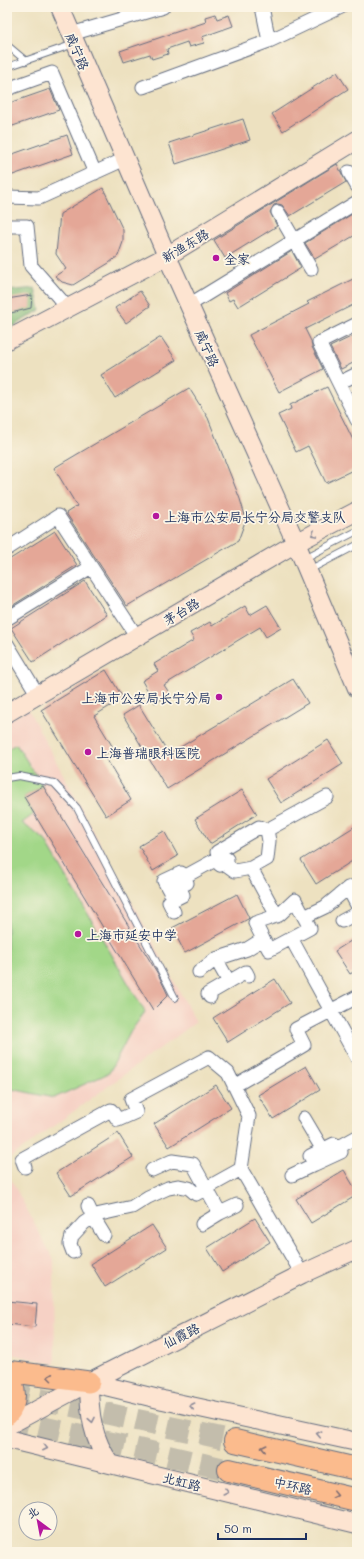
<svg xmlns="http://www.w3.org/2000/svg" width="364" height="1559" font-family="Mali,'LXGW WenKai TC',sans-serif">
  <rect width="100%" height="100%" fill="#fcf5e5"/>
  <filter id="ink" filterUnits="userSpaceOnUse"><feTurbulence type="fractalNoise" baseFrequency=".025" numOctaves="2"/><feDisplacementMap in="SourceGraphic" scale="8" xChannelSelector="R" yChannelSelector="G"/><feConvolveMatrix kernelMatrix="1 2 1 2 8 2 1 2 1" color-interpolation-filters="sRGB"/></filter>
  <filter id="wash" filterUnits="userSpaceOnUse"><feTurbulence type="fractalNoise" baseFrequency=".012" numOctaves="4" result="noise"/><feDisplacementMap in="SourceGraphic" scale="16" xChannelSelector="R" yChannelSelector="G"/><feGaussianBlur stdDeviation="0.9" result="paint"/><feColorMatrix in="noise" values="0 0 0 0 0 0 0 0 0 0 0 0 0 0 0 0 0 1.4 0 .05"/><feComposite in="paint" operator="in"/></filter>
  <g filter="url(#wash)">
    <rect width="100%" height="100%" fill="#ede1c0"/>
    <path fill="#f6d1c5" d="M28 709 196 1022 7 1160V722Z
      M7 1172 54 1260 55 1364 7 1353Z"/>
    <path fill="#a2d788" stroke="#5e8373" d="M16 744 43 786 24 797 34 814 22 823 45 840 145 1012 131 1031 109 1073 54 1098 7 1088V749Z"/>
    <path fill="#81b874" stroke="#4e7469" d="M35 288 40 310 7 330V291Z"/>
    <g id="blocks">
      <path fill="#e4a797" d="M215 14 217 19 229 15 233 26 202 37 204 43 189 47 187 42 167 49 168 54 152 59 150 54 124 62 120 51 206 22 205 17Z
        M337 72 348 89 283 131 272 114Z
        M50 89 59 110 7 128V104Z
        M243 119 250 140 176 164 169 143Z
        M67 135 73 154 7 177V156Z
        M337 164 346 182 290 216 282 205 278 204 274 205 270 212 277 226 225 258 214 240Z
        M103 188 123 230V242L118 256 109 263 73 285 62 282 55 276 66 269 56 254 60 214Z
        M357 211V234L315 259 305 243Z
        M292 251 301 268 238 307 233 299 229 301 225 293Z
        M357 277V303L305 329 311 341 312 347 323 369 279 392 249 335 309 304 307 302Z
        M140 291 150 306 126 323 115 308Z
        M32 295 31 308 7 314V299Z
        M357 334V361L341 369 330 347Z
        M161 337 176 360 115 398 101 375Z
        M327 387 357 448V468L326 483 308 446 296 452 278 415 291 409 290 405Z
        M189 388 208 418 240 499 246 519 238 541 127 606 66 513 77 506 54 468Z
        M55 531 77 565 7 609V561Z
        M85 581 107 615 33 662 11 628Z
        M267 605 281 628 266 637 260 627 164 685 170 694 155 703 142 681 158 671 154 664 194 640 190 633 210 622 212 626 245 606 250 615Z
        M106 670 123 698 94 716 114 749 104 755 131 800 106 816 41 710Z
        M293 679 308 703 167 789 123 715 139 705 169 754Z
        M328 740 343 764 281 803 266 779Z
        M43 786 158 974 168 995 153 1010 24 797Z
        M242 790 257 814 210 844 195 819Z
        M357 825V858L316 884 301 860Z
        M164 831 178 856 153 871 139 846Z
        M237 894 249 918 248 919 185 953 172 928Z
        M357 937V970L350 974 335 951Z
        M275 979 290 1003 228 1042 213 1018Z
        M306 1066 320 1090 273 1119 258 1095Z
        M216 1085 231 1108 169 1147 154 1124Z
        M118 1133 133 1157 71 1196 56 1173Z
        M344 1170 357 1192V1195L311 1223 296 1199Z
        M255 1218 270 1242 222 1272 207 1248Z
        M152 1225 167 1248 105 1287 91 1264Z
        M7 1301 37 1304 35 1327 7 1324Z"/>
    </g>
  </g>
  <g filter="url(#ink)">
    <use href="#blocks" fill-opacity="0" stroke="#646d80" stroke-width="1"/>
    <g fill="none" stroke-linecap="round" stroke-linejoin="round">
      <path stroke="#c3bdac" stroke-width="22" stroke-dasharray="22 11" stroke-linecap="butt" d="M7 1392 235 1441
        M7 1419 229 1470"/>
      <defs>
        <path id="lane" d="M7 45 26 61
          M7 67 74 44
          M303 559 357 531
          M309 570 357 545
          M7 778 19 776 54 783 77 808 175 998"/>
        <path id="street" d="M71 34 163 7
          M269 41 341 7
          M143 87 269 41 262 7
          M7 89 52 73 95 173
          M349 172 357 186
          M7 197 39 198 125 159
          M278 212 311 269
          M7 226H27L31 266 68 308
          M189 305 357 202
          M357 324 319 343 357 420
          M339 383 357 374
          M7 549 58 516 137 637
          M8 618 91 567
          M7 644 38 695
          M267 830 327 797
          M217 852 259 827 267 830 269 841 267 859 251 868 235 871 224 863
          M251 868 277 916
          M184 877 215 860 220 865 227 861V859
          M348 888 357 905
          M174 912 169 902 183 895 179 887 170 892 164 881 181 873 187 883 179 887
          M304 917 325 907 348 888 357 885
          M342 921 357 913
          M291 938 357 1058
          M216 959 229 982
          M199 972 216 959 247 949 263 939 255 923 279 915 295 900 310 928 269 950 263 939
          M210 997 208 994 246 972 248 976
          M234 1086 304 1045 296 1029 357 997
          M304 1118 323 1150
          M334 1144 339 1147 341 1152 315 1164 310 1156Z
          M339 1147 357 1137
          M25 1167 22 1159 111 1110 118 1120 136 1112 131 1099 209 1057 228 1073 249 1116 241 1169
          M152 1170 172 1161 193 1164 220 1213 202 1224
          M292 1175 315 1164
          M88 1206 93 1217 104 1235
          M220 1213 237 1205
          M73 1252 70 1244 72 1236 84 1223 96 1215 132 1207 148 1197 168 1188 179 1186 189 1188 196 1194 241 1169 302 1274"/>
        <path id="secondary" d="M60 7 167 256 296 543 357 688
          M7 340 167 256 357 140
          M7 713 296 543 357 511
          M7 1426 89 1382 302 1274 357 1249
          M7 1439 357 1524
          M111 1464C92 1441 89 1411 89 1382L163 1400 357 1442"/>
        <path id="primary" d="M7 1371 89 1382
          M7 1375C17 1388 17 1404 7 1415"/>
        <path id="highway" d="M235 1441 357 1469
          M229 1470 357 1500"/>
      </defs>
      <use href="#lane" stroke="#646d80" stroke-width="8"/>
      <use href="#street" stroke="#646d80" stroke-width="15"/>
      <use href="#secondary" stroke="#646d80" stroke-width="20"/>
      <use href="#primary" stroke="#646d80" stroke-width="23"/>
      <use href="#highway" stroke="#646d80" stroke-width="24"/>
      <use href="#lane" stroke="#fff" stroke-width="6"/>
      <use href="#street" stroke="#fff" stroke-width="13"/>
      <use href="#secondary" stroke="#fde4d1" stroke-width="18"/>
      <use href="#primary" stroke="#fbbb8d" stroke-width="21"/>
      <use href="#highway" stroke="#fbbb8d" stroke-width="22"/>
    </g>
    <defs><path id="oneway-chevron" d="M-2-3.5L2.5 0L-2 3.5" fill="none" stroke-width="1.6" stroke-linecap="round" stroke-linejoin="round"/></defs>
    <g stroke="#8c8a98">
      <use href="#oneway-chevron" transform="translate(314 534) rotate(153)"/>
      <use href="#oneway-chevron" transform="translate(192 1406) rotate(-168)"/>
      <use href="#oneway-chevron" transform="translate(92 1420) rotate(79)"/>
      <use href="#oneway-chevron" transform="translate(319 1434) rotate(-168)"/>
      <use href="#oneway-chevron" transform="translate(45 1448) rotate(14)"/>
      <use href="#oneway-chevron" transform="translate(226 1492) rotate(14)"/>
    </g>
    <g stroke="#806e73">
      <use href="#oneway-chevron" transform="translate(50 1377) rotate(-173)"/>
      <use href="#oneway-chevron" transform="translate(264 1448) rotate(-167)"/>
      <use href="#oneway-chevron" transform="translate(335 1495) rotate(13)"/>
    </g>
  </g>
  <g fill="#b5179e" stroke="#fcf5e5" stroke-width="1.5">
    <circle cx="216" cy="258" r="4"/>
    <circle cx="156" cy="516" r="4"/>
    <circle cx="219" cy="697" r="4"/>
    <circle cx="88" cy="752" r="4"/>
    <circle cx="78" cy="934" r="4"/>
  </g>
  <g text-anchor="middle" dominant-baseline="central" stroke-width="3.5" stroke-linejoin="round" paint-order="stroke">
    <g font-size="13" fill="#1b2f5e" stroke="#fcf5e5">
      <text transform="translate(78 51) rotate(67)">威宁路</text>
      <text transform="translate(185 245) rotate(-31)">新渔东路</text>
      <text transform="translate(208 348) rotate(66)">威宁路</text>
      <text transform="translate(181 611) rotate(-31)">茅台路</text>
      <text transform="translate(181 1335) rotate(-27)">仙霞路</text>
      <text transform="translate(182 1481) rotate(14)">北虹路</text>
      <text transform="translate(293 1485) rotate(13)">中环路</text>
    </g>
    <g font-size="13" fill="#1b2f5e" stroke="#fcf5e5" text-anchor="start">
      <text x="224" y="258">全家</text>
      <text x="164" y="516">上海市公安局长宁分局交警支队</text>
      <text x="211" y="697" text-anchor="end">上海市公安局长宁分局</text>
      <text x="96" y="752">上海普瑞眼科医院</text>
      <text x="86" y="934">上海市延安中学</text>
    </g>
  </g>
  <rect width="364" height="1559" fill="none" stroke="#fcf5e5" stroke-width="24"/>
  <g transform="translate(38 1521) rotate(328)"><circle r="19" fill="#fcf5e5" stroke="#a2a6af"/>
  <path d="M0-3L7 15L0 10L-7 15Z" fill="#b5179e"/>
  <text y="-6" font-size="11" font-weight="bold" text-anchor="middle" fill="#1b2f5e">北</text>
  </g>
  <path d="M218 1533v6h88v-6" fill="none" stroke="#1b2f5e" stroke-width="2"/>
  <text x="224" y="1533" font-size="12" fill="#1b2f5e" stroke="#fcf5e5" stroke-width="3" paint-order="stroke">50 m</text>
</svg>
